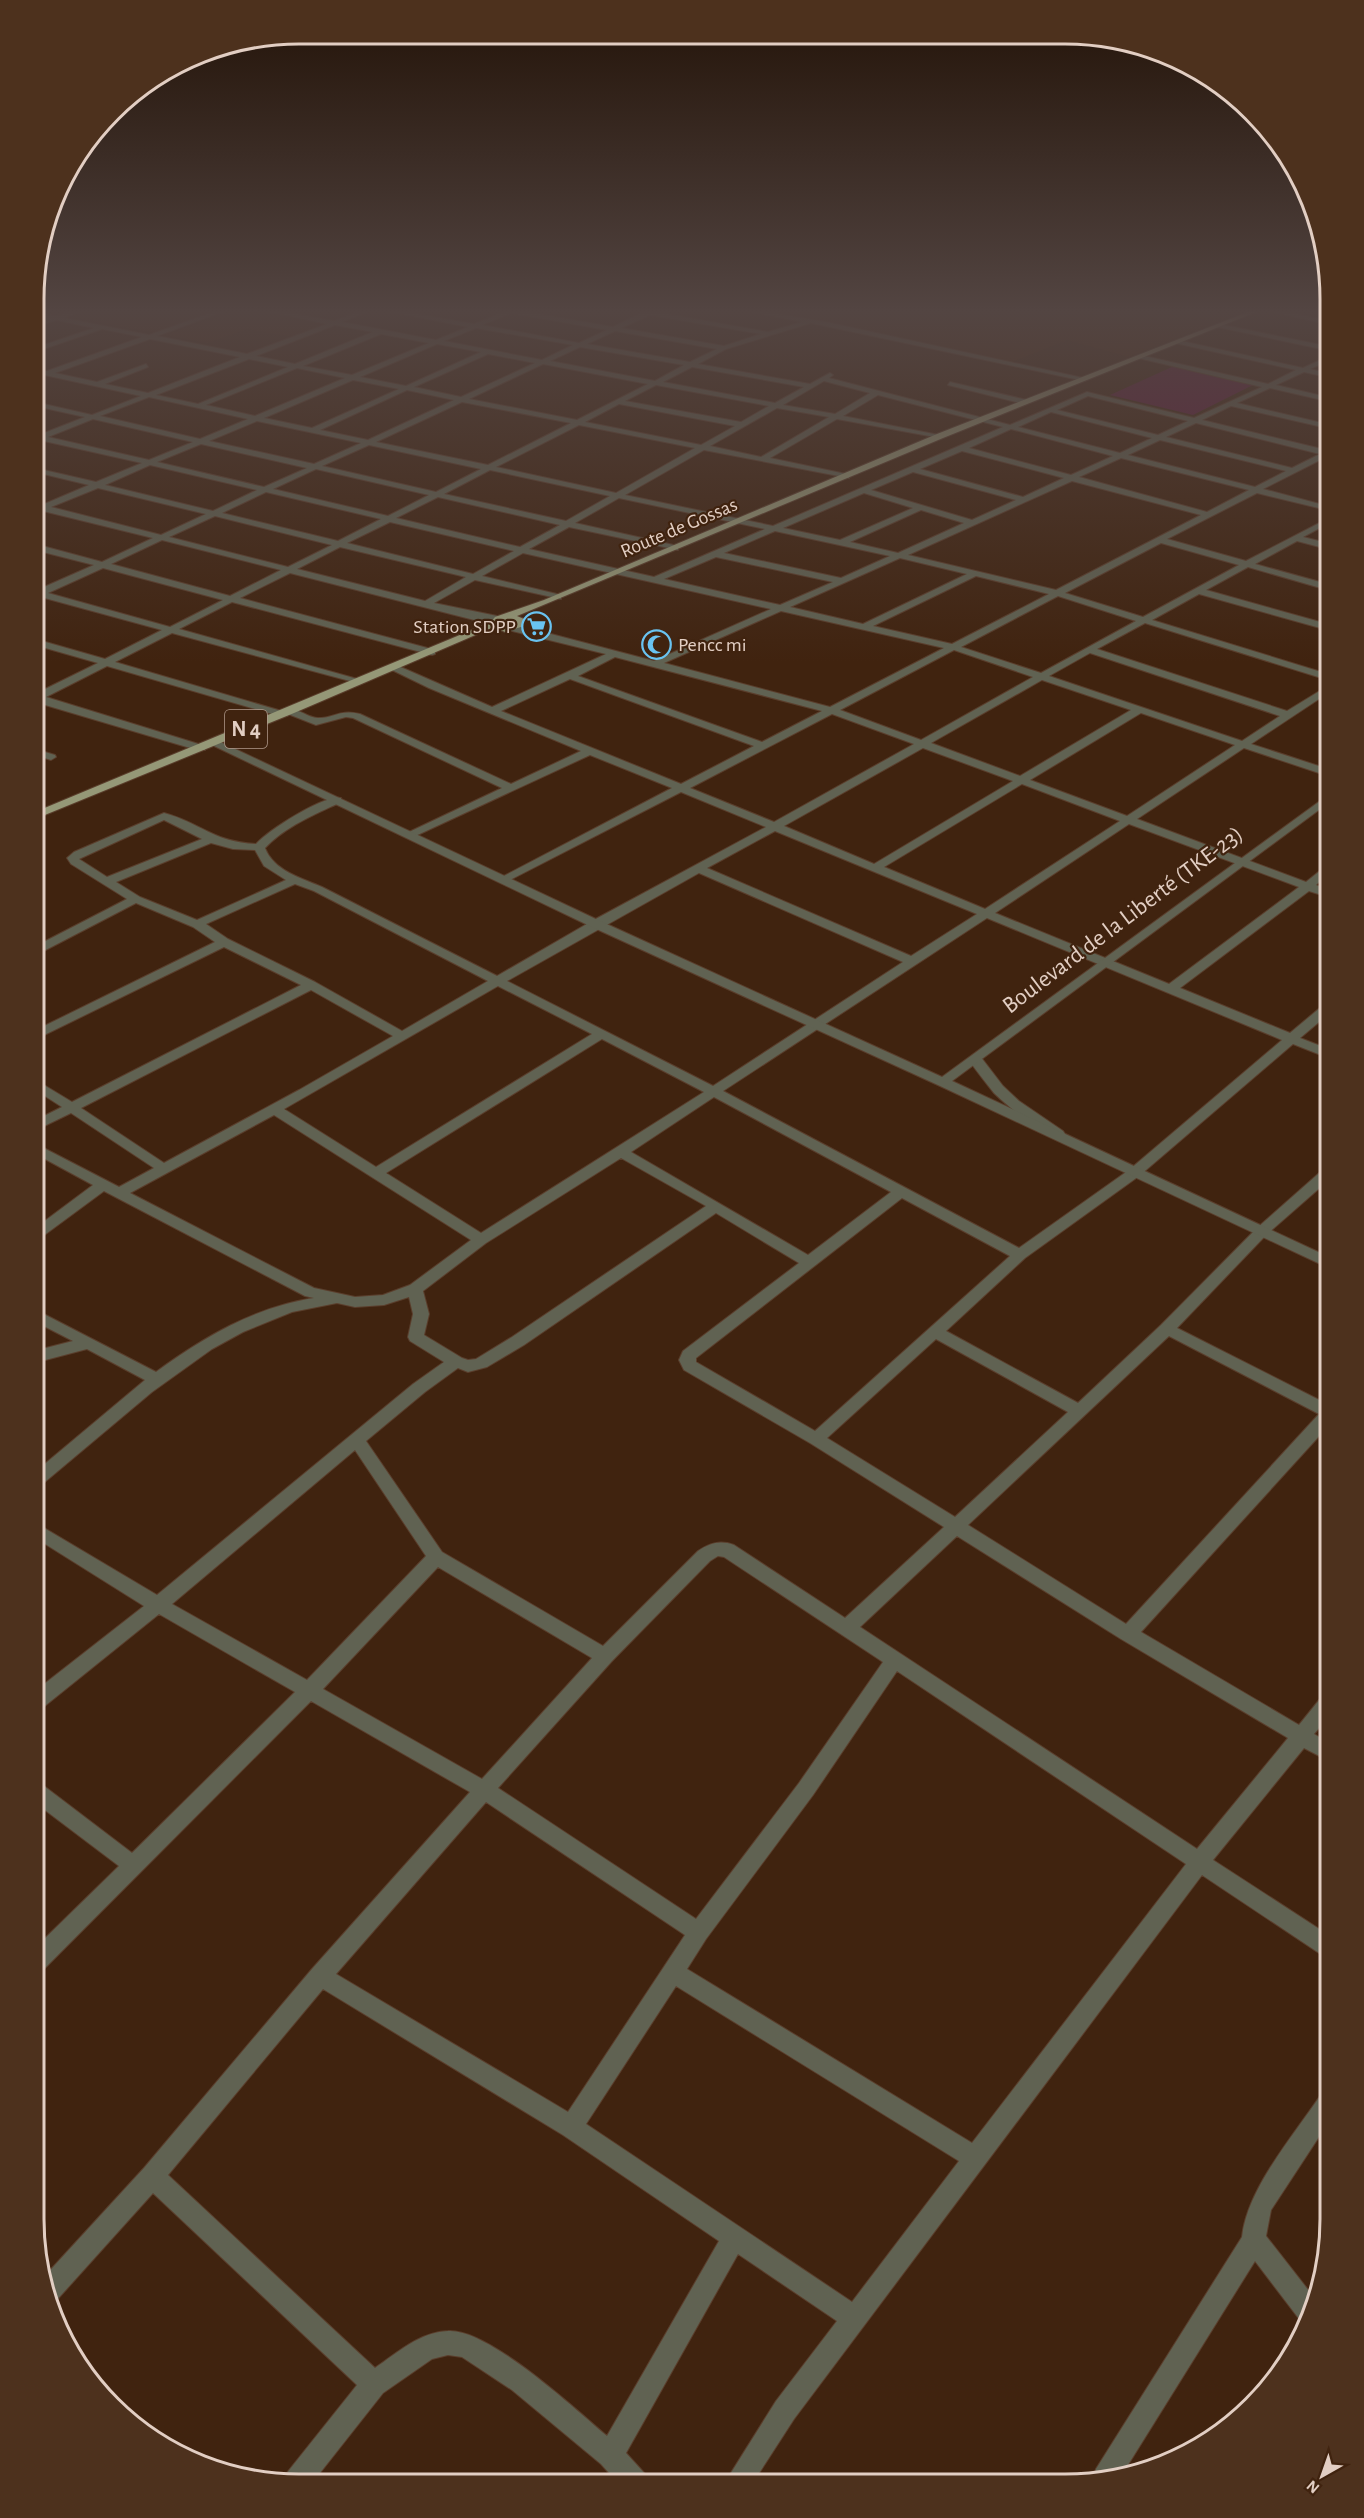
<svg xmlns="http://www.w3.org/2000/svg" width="1364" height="2518" font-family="'Alegreya Sans',sans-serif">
  <rect width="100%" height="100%" fill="#40230f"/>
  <path fill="#4a260e" d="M90 310H219L155 333 70 317Z
    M235 310H254L328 323 292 337 247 329 208 343 165 335Z
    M759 310H1176L1228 318 1129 357 1067 340 1012 362 818 320Z"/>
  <path fill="#5f163d" d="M1174 366 1255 384 1193 415 1110 395Z"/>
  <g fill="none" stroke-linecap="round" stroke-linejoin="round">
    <defs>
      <path id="minor" d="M75 310H84L64 318 149 335 219 310H227L157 336 247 354 327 324 262 310H274L334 321 363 310H371L342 322 436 340 468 327 382 310H394L474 324 504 312 502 310H516L613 327 645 311 658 310 656 312 768 332 802 322 743 310H755L826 322 1088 379 1084 381 811 323 726 349 698 364 810 384 830 373 833 375 829 378 1010 425 1087 392 1194 418 1262 387 1138 358 1140 355 1268 384 1296 370 1175 343 1177 340 1303 368 1331 355V360L1310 369 1331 374V378L1304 372 1276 385 1331 398V402L1270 388 1237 403 1331 425V429L1231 406 1202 420 1326 450 1331 449V456H1328L1263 489 1331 507V511L1257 493 1167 539 1246 561 1331 517V522L1303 537 1331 544V550L1297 541 1255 564 1331 585V591L1248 567 1206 590 1331 625V631L1199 594 1152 620 1331 675V681L1145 623 1097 649 1287 711 1331 684V691L1251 744 1331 770V777L1244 748 1137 819 1306 882 1331 862V871L1316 885 1331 891V898L1309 891 1180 988 1290 1033 1327 1002 1331 1001V1012L1300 1038 1331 1050V1059L1293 1044 1139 1176 1025 1258 946 1331 1078 1403 1161 1325 1257 1228 1326 1167 1331 1166V1178L1267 1234 1177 1328 1331 1406V1423L1141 1632 1299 1725 1324 1694 1331 1692V1714L1314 1734 1331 1744V1762L1304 1748 1213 1860 1330 1936V1958L1322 1955 1202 1875 794 2419 752 2484H724L776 2401 837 2321 738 2254 626 2453 646 2475 650 2484H619L601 2464 512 2390 462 2357 448 2355 432 2359 383 2393 312 2483H282L286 2474 357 2385 153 2193 54 2303 47 2305 43 2278 144 2168 312 1969 470 1792 311 1701 41 1972 33 1975V1950L119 1866 33 1801 34 1781 40 1783 132 1853 295 1692 159 1614 41 1709 34 1711V1692L144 1606 34 1537V1522L157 1595 413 1384 444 1362 410 1341 408 1337 413 1314 409 1297 384 1305 355 1307 337 1303 292 1312 243 1332 212 1349 152 1392 40 1486 34 1488V1473L145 1380 87 1349 34 1363V1351L73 1341 34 1321V1309L156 1372C204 1337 255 1307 314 1298L305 1296 104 1191 43 1236 34 1237V1229L93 1185 34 1153V1143L119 1187 154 1168 71 1113 34 1131V1121L62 1107 34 1089V1079L72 1102 301 985 224 947 34 1040V1031L215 942 193 927 136 903 34 956V947L127 899 71 864 67 858 74 852 164 813C201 823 213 842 256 844 269 830 323 795 341 798V802C314 815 286 826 265 848 274 871 301 878 322 887L497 976 592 921 766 827 681 792 504 883 498 880 500 878 672 788 590 755 411 838 405 835 407 833 502 788 353 718 346 717 316 725 288 714 287 716H279L107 666 46 697 205 746V750H197L35 702V694L98 663 35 645V639L105 659 162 630 41 597 35 599V591L94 565 35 550V544L102 562 153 538 43 511 35 513 36 505H42L89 485 35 472V468L96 482 142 463 35 439V434L39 435 85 417 35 406V402L92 415 141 396 35 373V369L47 371 142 337 102 329 35 352V348L94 328 56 320 35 327V323L48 319 35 316V312L56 316ZM511 313 607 330 579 343 482 325ZM650 315 761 334 724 346 621 328ZM335 325 373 332 295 364 256 356ZM476 328 573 345 542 360 444 341ZM615 331 717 349 690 362 587 344ZM381 334 429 343 352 375 303 366ZM150 339 240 357 148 393 105 384 148 367 146 364 97 382 55 373ZM437 344 481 352 406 386 360 377ZM580 347 684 365 655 381 550 361ZM488 354 535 363 461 397 414 387ZM249 359 288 367 198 404 156 395ZM543 364 648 384 577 420 469 399ZM692 367 804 387 775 403 663 382ZM297 368 345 378 255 416 206 405ZM353 380 399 389 312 428 264 418ZM824 381 870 393 835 414 783 405ZM656 385 769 406 741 422 625 401ZM407 390 454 400 368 440 320 430ZM878 395 1003 427 773 526 625 495 704 450 849 478V474H846L770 458 837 419 940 438 944 436 843 416ZM1088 396 1188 421 1158 435 1057 410ZM149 397 248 419 200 439 100 416ZM462 402 571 423 488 465 376 442ZM619 404 735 426 701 445 585 422ZM777 408 829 417 761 457 710 446ZM1051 412 1152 438 1120 453 1018 427ZM93 419 193 442 149 460 48 437ZM257 421 361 443 314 464 209 441ZM1196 423 1320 454 1292 468 1166 437ZM579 425 695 448 616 493 496 467ZM1011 429 1113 456 1071 475 969 448ZM1160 440 1286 471 1255 487 1128 455ZM201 444 307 468 264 487 157 462ZM369 445 481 469 436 492 322 466ZM962 451 1064 478 1023 497 920 469ZM1121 458 1249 490 1207 512 1079 477ZM150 465 257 490 213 511 105 485ZM316 469 429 495 388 516 273 489ZM490 470 610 496 566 521 444 494ZM913 472 1016 500 972 520 871 490ZM1072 481 1201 515 1056 590 908 555ZM98 488 206 514 161 535 51 507ZM266 492 381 519 338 541 222 513ZM864 493 913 508 840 540 783 528ZM438 497 560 525 520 547 396 518ZM619 498 765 529 654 577 529 549 569 527 678 550V546L575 523ZM921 510 964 523 898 553 850 542ZM215 516 332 545 288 567 169 537ZM390 522 514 551 473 574 347 543ZM775 531 890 556 841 578 724 553ZM162 540 281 570 230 596 111 564ZM1161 543 1239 565 1143 617 1065 593ZM340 547 466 577 425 601 297 569ZM523 553 771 609 654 661 551 634 521 622 518 623 517 627 508 626V630L606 654 492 707 396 665H390V669L429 688 581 751 511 784 360 714C339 709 335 718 318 718 307 718 298 707 286 709L285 712 115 662 172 633 361 684V680L179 629 232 602 432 655 435 654V650L240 598 290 573 494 625 502 621V617L434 603 475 580 561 599V595L482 576ZM716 557 833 582 780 605 664 579ZM900 558 967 574 863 624 790 607ZM103 568 223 600 170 627 48 593ZM976 576 1049 594 952 644 873 626ZM1058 596 1136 621 1041 673 961 647ZM781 611 944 648 830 707 664 663ZM954 650 1033 677 921 740 840 710ZM1090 653 1280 716 1242 741 1049 676ZM615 657 822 711 762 742 578 676ZM570 679 754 746 681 784 501 711ZM1042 680 1131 710 1020 776 931 743ZM1141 713 1235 745 1127 816 1030 780ZM832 714 914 744 774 822 690 788ZM923 748 1013 781 874 864 784 826ZM1022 784 1120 821 985 909 884 867ZM164 820 202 839 107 877 79 859ZM1129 824 1299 887 1169 984 995 913ZM775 831 977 914 911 956 707 868ZM211 843 233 849 255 850 264 866 286 880 197 920 140 897 116 882ZM699 873 903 962 713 1086 507 981ZM295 884 314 891 488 981 402 1031 315 982 228 939 206 924ZM987 918 1282 1040 1129 1170 1019 1248 723 1091ZM498 986 592 1034 376 1167 284 1109ZM311 990 393 1036 299 1090 164 1163 81 1108ZM602 1039 704 1092 481 1233 386 1173ZM714 1097 891 1192 808 1255 631 1152ZM274 1115 471 1240 410 1285 383 1295 355 1297 314 1288 130 1193ZM621 1158 706 1206 512 1337 476 1359 468 1360 462 1358 424 1335 429 1314 423 1291 486 1243ZM902 1198 1010 1256 815 1431 696 1362V1358ZM716 1213 799 1263 683 1351 679 1360 684 1370 810 1443 944 1527 845 1618 734 1545C720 1540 710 1543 698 1551L603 1646 442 1552 366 1441 425 1392 458 1368 468 1372 487 1367 524 1345ZM1169 1336 1319 1414 1126 1624 968 1525ZM936 1339 1068 1412 955 1517 827 1438ZM355 1450 426 1556 307 1680 172 1604ZM957 1536 1121 1639 1288 1738 1197 1849 860 1627ZM718 1556 724 1557 883 1662 799 1783 696 1919 498 1788 612 1661 710 1561ZM438 1567 592 1658 482 1779 323 1689ZM897 1671 1186 1864 972 2143 687 1969 706 1939 813 1795ZM486 1802 685 1935 568 2112 336 1974ZM676 1986 959 2161 852 2302 586 2124ZM323 1989 563 2135 719 2241 607 2436C575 2409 488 2328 448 2331 420 2332 397 2353 375 2368L168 2175Z
        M1219 324 1331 347V351L1217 327Z
        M950 382 1027 400 1028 402 1024 404 948 385Z
        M35 749 55 755 56 757 51 760 35 755Z
        M975 1055 980 1056 1003 1086 1019 1101 1063 1131 1065 1134 1063 1137C1049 1141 1005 1104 994 1093 985 1082 976 1070 968 1059Z
        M1330 2090V2120L1271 2210 1266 2236 1316 2300 1308 2326 1303 2324 1255 2261 1121 2476 1093 2480 1096 2469 1242 2237C1247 2188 1295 2134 1322 2093Z"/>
      <path id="tertiary" d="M1265 310H1276L1331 321V325Z
        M214 739 600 921 942 1077 1331 793V801L952 1081 1331 1258V1269L938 1085 592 927 210 744V740Z"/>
      <path id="primary" d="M1253 310H1261L943 438 517 616 524 619V626L505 632 494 627 294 713 35 819V812L491 622 495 617 544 600 937 434ZM509 620 516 622 506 626 500 623Z"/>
    </defs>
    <use href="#minor" stroke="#5a3e2c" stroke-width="2"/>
    <use href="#tertiary" stroke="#5a3e2c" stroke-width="2"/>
    <use href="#primary" stroke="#5a3e2c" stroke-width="2"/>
    <use href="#minor" fill="#606252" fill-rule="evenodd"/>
    <use href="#tertiary" fill="#606252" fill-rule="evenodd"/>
    <use href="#primary" fill="#959877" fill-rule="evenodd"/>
  </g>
  <linearGradient id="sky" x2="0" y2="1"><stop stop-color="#231308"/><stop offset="0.47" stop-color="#534542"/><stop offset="1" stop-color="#534542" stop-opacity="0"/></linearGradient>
  <rect width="1364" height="662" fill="url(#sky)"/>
  <defs>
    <symbol id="supermarket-ring" viewBox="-11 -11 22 22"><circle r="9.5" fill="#40230f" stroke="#69c3f1" stroke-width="1.5"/><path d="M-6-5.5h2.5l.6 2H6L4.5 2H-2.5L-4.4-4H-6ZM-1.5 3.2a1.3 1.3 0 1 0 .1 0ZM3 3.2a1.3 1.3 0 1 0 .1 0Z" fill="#69c3f1"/></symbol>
    <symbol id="mosque-ring" viewBox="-11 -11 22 22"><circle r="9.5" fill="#40230f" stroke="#69c3f1" stroke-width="1.5"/><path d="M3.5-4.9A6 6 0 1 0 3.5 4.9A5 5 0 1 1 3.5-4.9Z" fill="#69c3f1"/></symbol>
  </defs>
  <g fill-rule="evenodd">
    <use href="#supermarket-ring" x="520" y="610" width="33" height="33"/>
    <use href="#mosque-ring" x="640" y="628" width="33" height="33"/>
  </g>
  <g text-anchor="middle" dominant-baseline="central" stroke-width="4.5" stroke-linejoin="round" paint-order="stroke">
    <g font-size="20" fill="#e2cec3" stroke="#40230f">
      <text transform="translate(679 528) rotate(-23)">Route de Gossas</text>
    </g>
    <g font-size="20" fill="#e2cec3" stroke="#40230f" text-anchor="end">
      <text x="516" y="627">Station SDPP</text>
      <text x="678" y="645" text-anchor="start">Pencc mi</text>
    </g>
    <rect fill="#40230f" stroke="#b19b8d" stroke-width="1.5" x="225" y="710" width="42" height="38" rx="4.5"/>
    <g font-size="22" font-weight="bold" fill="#e2cec3">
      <text x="246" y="729">N 4</text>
    </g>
    <g font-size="24" fill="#e2cec3" stroke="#40230f">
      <text transform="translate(1123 920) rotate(-37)">Boulevard de la Liberté (TKE-23)</text>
    </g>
  </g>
  <path d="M0 0H1364V2518H0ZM299 44H1065A255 255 0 0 1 1320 299V2219A255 255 0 0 1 1065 2474H299A255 255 0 0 1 44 2219V299A255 255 0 0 1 299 44Z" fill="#4d311d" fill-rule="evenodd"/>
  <path fill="none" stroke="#e2cec3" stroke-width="3" d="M299 44H1065A255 255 0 0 1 1320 299V2219A255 255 0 0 1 1065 2474H299A255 255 0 0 1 44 2219V299A255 255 0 0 1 299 44Z"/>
  <g transform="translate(1322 2476) rotate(220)" stroke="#40230f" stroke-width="4.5" paint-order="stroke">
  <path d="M0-4.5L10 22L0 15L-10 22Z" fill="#e2cec3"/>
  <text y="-9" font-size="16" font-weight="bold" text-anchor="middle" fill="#e2cec3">N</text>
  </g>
</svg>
